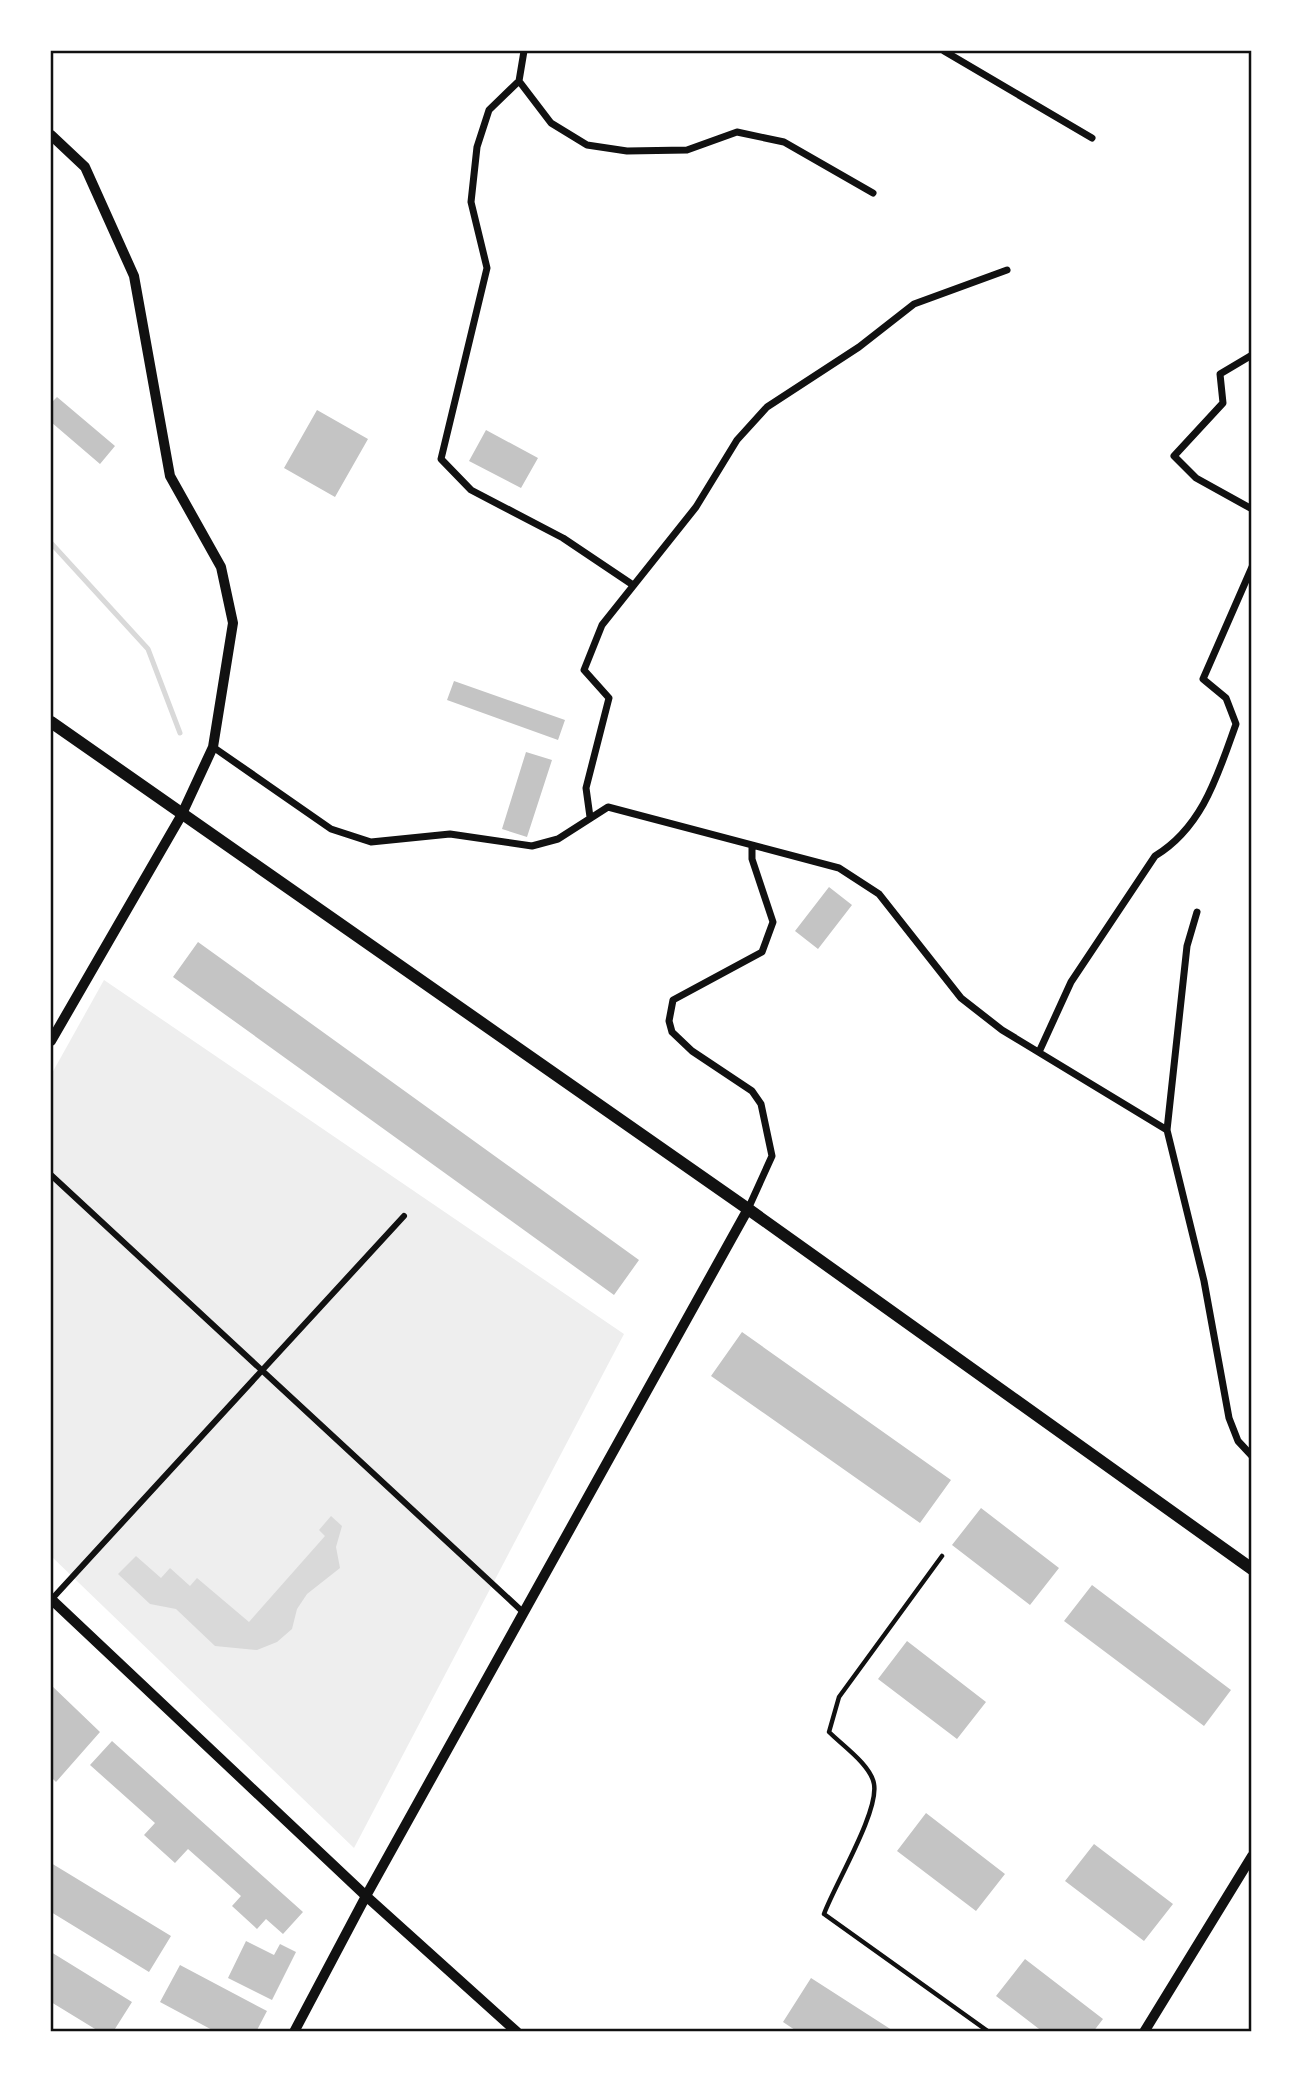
<svg xmlns="http://www.w3.org/2000/svg" width="1303" height="2083" font-family="Roboto,sans-serif">
  <rect width="100%" height="100%" fill="#fff"/>
  <path fill="#eee" d="M104 980 624 1334 354 1848 51 1556V1075Z"/>
  <path fill="#d9d9d9" d="M331 1516 342 1526 336 1547 340 1568 307 1594 297 1609 292 1629 277 1642 257 1650 215 1646 176 1609 150 1604 118 1574 136 1556 161 1578 170 1568 190 1586 197 1578 249 1622 325 1536 319 1530Z"/>
  <g fill="none" stroke-linecap="round" stroke-linejoin="round">
    <path stroke="#d9d9d9" stroke-width="5" d="M51 543 148 649 180 733"/>
  </g>
  <path fill="#c4c4c4" d="M57 397 115 446 100 464 51 422V403Z
    M317 410 368 439 335 497 284 468Z
    M486 430 538 458 521 488 469 461Z
    M454 681 565 720 558 740 447 700Z
    M526 752 552 760 527 837 502 829Z
    M829 887 852 905 818 949 795 931Z
    M198 942 639 1260 614 1295 173 977Z
    M742 1332 951 1480 920 1523 711 1376Z
    M981 1508 1059 1568 1030 1605 952 1545Z
    M1092 1585 1231 1690 1204 1726 1064 1621Z
    M907 1641 986 1702 957 1739 878 1679Z
    M51 1685 100 1732 56 1782 51 1777Z
    M112 1741 303 1912 283 1934 266 1919 257 1929 232 1906 241 1896 188 1849 175 1863 144 1835 155 1823 90 1765Z
    M926 1813 1005 1874 976 1911 897 1851Z
    M1094 1844 1173 1904 1144 1941 1065 1881Z
    M51 1863 171 1936 149 1972 51 1912Z
    M246 1941 274 1955 280 1944 296 1952 272 2000 228 1978Z
    M51 1952 132 2002 113 2032H100L51 2002Z
    M1025 1959 1103 2019 1093 2032H1043L996 1996Z
    M180 1965 267 2011 256 2032H216L160 2002Z
    M811 1978 895 2032H798L783 2022Z"/>
  <g fill="none" stroke-linecap="round" stroke-linejoin="round">
    <path stroke="#111" stroke-width="4.5" d="M942 1556 839 1697 829 1732C842 1745 871 1765 874 1784 879 1812 835 1884 824 1914L989 2032"/>
    <path stroke="#111" stroke-width="6" d="M51 1175 524 1613
      M51 1600 404 1216"/>
    <path stroke="#111" stroke-width="7" d="M524 51 519 81 551 123 587 145 627 151 687 150 737 132 784 142 873 193
      M944 51 1092 138
      M519 81 489 110 477 147 471 202 487 268 441 459 471 490 563 538 633 585
      M1252 355 1220 374 1223 403 1174 456 1196 478 1252 509
      M213 747 331 829 371 842 450 834 532 846 558 839 608 807 839 868 879 894 961 998 1002 1030 1167 1130
      M590 817 586 788 609 698 584 670 602 625 696 507 737 440 767 407 859 347 914 304 1007 270
      M1197 912 1187 946 1167 1130 1204 1281 1229 1418 1238 1441 1252 1456
      M1039 1052 1071 982 1155 856C1203 827 1218 774 1236 724L1226 698 1203 679 1252 567
      M748 1209 772 1156 761 1104 752 1091 692 1051 672 1032 669 1021 673 1000 762 952 773 922 752 859V845"/>
    <path stroke="#111" stroke-width="10" d="M51 135 85 167 134 276 170 476 221 567 233 623 213 747 181 816 51 1041
      M51 1599 366 1896 517 2032
      M294 2032 366 1896 748 1209
      M1144 2032 1252 1856"/>
    <path stroke="#111" stroke-width="12" d="M51 722 748 1209 1252 1569"/>
  </g>
  <rect width="1303" height="2083" fill="none" stroke="#ffffff" stroke-width="105"/>
  <rect x="52" y="52" width="1198" height="1978" fill="none" stroke="#111" stroke-width="2.5"/>
</svg>
